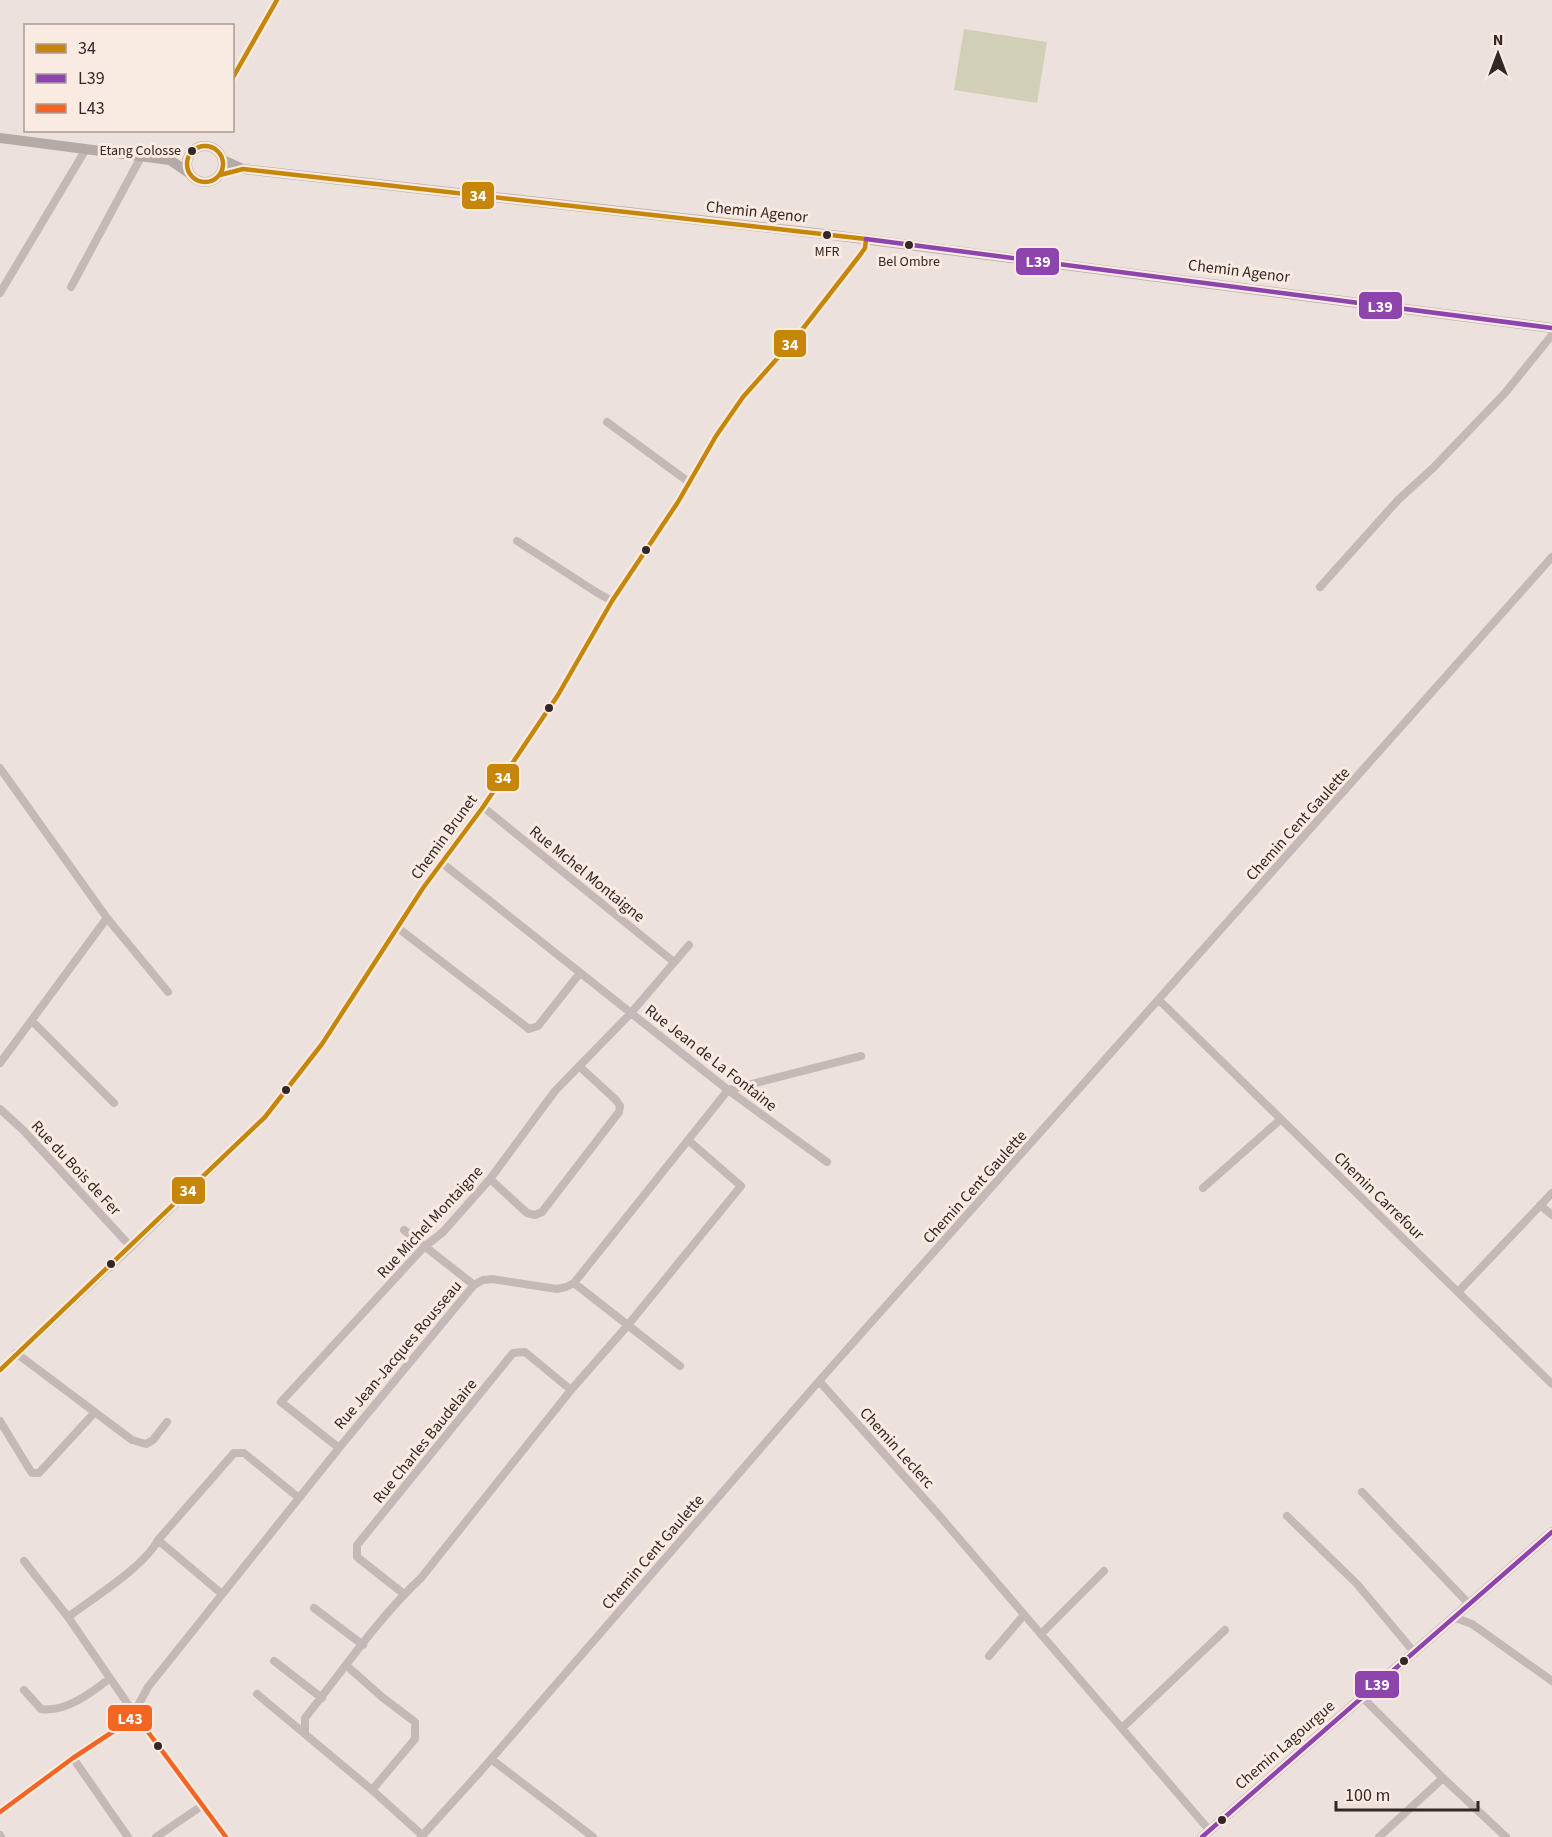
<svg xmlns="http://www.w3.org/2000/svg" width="1552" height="1837" font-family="'Source Sans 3',sans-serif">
  <rect width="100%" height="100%" fill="#ece1dc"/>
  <path fill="#d1cfb6" d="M964 29 1047 42 1037 103 954 90Z"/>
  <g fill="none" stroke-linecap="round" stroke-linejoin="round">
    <path stroke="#c4b9b6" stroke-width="8" d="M71 287 142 155
      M0 293 86 149
      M607 422 690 483
      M517 541 596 592 612 601
      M1320 587 1398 500 1433 468 1505 393 1552 335
      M0 768 107 918 168 992
      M483 807 674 962
      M442 863 728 1090 827 1162
      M398 928 529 1029 538 1026 580 973
      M1159 1000 1552 1384
      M32 1021 114 1103
      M0 1063 107 918
      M0 1109 23 1130 131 1247
      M490 1179 527 1213 535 1215 542 1212 619 1112 620 1106 616 1100 579 1066
      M1203 1188 1281 1119
      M1540 1205 1552 1215
      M404 1230 474 1285
      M574 1283 680 1366
      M1458 1292 1552 1193
      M16 1353 132 1440 146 1444 153 1440 167 1422
      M0 1370 131 1247 265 1117 322 1044 423 888 483 807 558 695 612 601 678 502 716 436 743 397 798 335 860 255 865 248 866 239
      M819 1381 937 1513 1210 1831
      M0 1421 28 1467 32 1473H39L95 1412
      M339 1448 281 1402 424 1247 443 1232 490 1179 555 1091 631 1013 689 945
      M1362 1492 1469 1604
      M1287 1516 1357 1584 1414 1652
      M24 1561 68 1617 134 1713 226 1837
      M222 1594 158 1540 234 1453H244L299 1498
      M404 1594 357 1557V1545L513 1353 525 1352 571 1390
      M314 1608 363 1645
      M68 1617C93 1598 144 1567 158 1540
      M1453 1617 1472 1624 1552 1681
      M1041 1634 1104 1571
      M989 1656 1024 1615
      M274 1661 322 1698
      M347 1666 382 1697 415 1722V1739L372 1790
      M24 1690 41 1709C65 1713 93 1692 110 1678
      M257 1694 372 1790 422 1835
      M1363 1698 1443 1778 1506 1837
      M1122 1728 1225 1630
      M305 1733V1718C341 1673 379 1617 421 1578L571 1390 628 1325 741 1186 688 1140
      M73 1758 128 1837
      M491 1759 593 1837
      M0 1812 73 1758 126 1723 134 1713 148 1687 339 1448 474 1285 483 1280 492 1279 557 1289 566 1287 574 1283 728 1090 861 1056
      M0 1835 1 1837
      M156 1837 203 1805
      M421 1837 479 1773 819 1381 1552 557
      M1379 1837 1443 1778"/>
    <path stroke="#c4b9b6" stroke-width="10" d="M1202 1837 1552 1532"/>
    <path stroke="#b5aaa6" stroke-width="10" d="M0 138 170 160 189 173
      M187 164a18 18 0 1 1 36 0a18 18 0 1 1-36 0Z
      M223 160 243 169 824 234 1552 328"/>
    <defs>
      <path id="bus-1" d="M232 79 277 0
        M187 164a18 18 0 1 1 36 0a18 18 0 1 1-36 0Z
        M0 1370 265 1117 322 1044 423 888 483 807 558 695 612 601 678 502 716 436 743 397 798 335 860 255 865 248 866 239 243 169 220 175"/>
      <path id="bus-2" d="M866 239 1552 328
        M1202 1837 1552 1532"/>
      <path id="bus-3" d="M0 1812 73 1758 126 1723 134 1713 226 1837"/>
    </defs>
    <use href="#bus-1" stroke="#f9eae2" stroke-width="9"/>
    <use href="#bus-2" stroke="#f9eae2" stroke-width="9"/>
    <use href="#bus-3" stroke="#f9eae2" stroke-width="9"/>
    <use href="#bus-1" stroke="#c68609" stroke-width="4.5"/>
    <use href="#bus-2" stroke="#8e44ad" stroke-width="4.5"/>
    <use href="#bus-3" stroke="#f26522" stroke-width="4.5"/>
  </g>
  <g fill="#342725" stroke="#f9eae2" stroke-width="2">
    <circle cx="192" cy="151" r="5"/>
    <circle cx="827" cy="235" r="5"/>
    <circle cx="909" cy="245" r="5"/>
    <circle cx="646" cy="550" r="5"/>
    <circle cx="549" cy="708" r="5"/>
    <circle cx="286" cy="1090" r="5"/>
    <circle cx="111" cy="1264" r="5"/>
    <circle cx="1404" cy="1661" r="5"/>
    <circle cx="158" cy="1746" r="5"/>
    <circle cx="1222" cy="1820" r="5"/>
  </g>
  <g text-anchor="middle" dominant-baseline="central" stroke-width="6" stroke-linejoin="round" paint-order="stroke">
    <g font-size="14" fill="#342725" stroke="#f9eae2">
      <text x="181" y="151" text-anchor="end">Etang Colosse</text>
      <text x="827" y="252">MFR</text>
      <text x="909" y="262">Bel Ombre</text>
    </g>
    <g font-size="16" fill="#342725" stroke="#f9eae2">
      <text transform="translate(757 212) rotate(6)">Chemin Agenor</text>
      <text transform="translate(1239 271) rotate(7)">Chemin Agenor</text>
      <text transform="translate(1298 824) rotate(-48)">Chemin Cent Gaulette</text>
      <text transform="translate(444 837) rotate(-54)">Chemin Brunet</text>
      <text transform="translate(587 874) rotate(39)">Rue Mchel Montaigne</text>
      <text transform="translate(711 1058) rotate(38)">Rue Jean de La Fontaine</text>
      <text transform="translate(76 1168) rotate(47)">Rue du Bois de Fer</text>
      <text transform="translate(975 1187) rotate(-48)">Chemin Cent Gaulette</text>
      <text transform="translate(1379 1196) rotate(44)">Chemin Carrefour</text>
      <text transform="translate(430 1222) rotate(-47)">Rue Michel Montaigne</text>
      <text transform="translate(398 1355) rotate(-50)">Rue Jean-Jacques Rousseau</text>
      <text transform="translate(425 1441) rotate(-51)">Rue Charles Baudelaire</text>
      <text transform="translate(897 1448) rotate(48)">Chemin Leclerc</text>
      <text transform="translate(653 1552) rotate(-49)">Chemin Cent Gaulette</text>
      <text transform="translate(1285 1745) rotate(-41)">Chemin Lagourgue</text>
    </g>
  </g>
  <g stroke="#f9eae2" stroke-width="2">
    <rect x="461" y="181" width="34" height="29" rx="6" fill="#c68609"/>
    <rect x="1015" y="247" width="45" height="29" rx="6" fill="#8e44ad"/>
    <rect x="1358" y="291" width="45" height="29" rx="6" fill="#8e44ad"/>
    <rect x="773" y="329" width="34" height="29" rx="6" fill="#c68609"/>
    <rect x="486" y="763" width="34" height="29" rx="6" fill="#c68609"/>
    <rect x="171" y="1176" width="35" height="29" rx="6" fill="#c68609"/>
    <rect x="1354" y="1670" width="46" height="29" rx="6" fill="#8e44ad"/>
    <rect x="107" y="1704" width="46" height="28" rx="6" fill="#f26522"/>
  </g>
  <g font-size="16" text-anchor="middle" font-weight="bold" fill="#fff">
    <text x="478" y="201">34</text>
    <text x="1038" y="267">L39</text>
    <text x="1380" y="312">L39</text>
    <text x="790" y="350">34</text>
    <text x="503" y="783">34</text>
    <text x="188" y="1196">34</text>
    <text x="1377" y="1690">L39</text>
    <text x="130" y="1724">L43</text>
  </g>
  <rect x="24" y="24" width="210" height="108" fill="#f9eae2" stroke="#aa9c96" stroke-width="1.5"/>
  <rect x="36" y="44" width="30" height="9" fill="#c68609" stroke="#aa9c96" stroke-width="1.5"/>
  <text x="78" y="54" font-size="18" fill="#342725">34</text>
  <rect x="36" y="74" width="30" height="9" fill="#8e44ad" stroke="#aa9c96" stroke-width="1.5"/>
  <text x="78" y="84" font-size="18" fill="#342725">L39</text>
  <rect x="36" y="104" width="30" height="9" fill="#f26522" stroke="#aa9c96" stroke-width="1.5"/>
  <text x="78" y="114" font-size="18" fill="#342725">L43</text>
  <g transform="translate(1498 54)" stroke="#f9eae2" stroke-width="4.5" paint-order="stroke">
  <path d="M0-4.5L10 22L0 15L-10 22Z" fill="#342725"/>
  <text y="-9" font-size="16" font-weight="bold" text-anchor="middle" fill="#342725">N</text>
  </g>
  <path d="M1336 1801v9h142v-9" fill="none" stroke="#342725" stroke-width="3"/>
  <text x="1345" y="1801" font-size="18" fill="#342725" stroke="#f9eae2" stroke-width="4.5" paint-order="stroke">100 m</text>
</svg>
